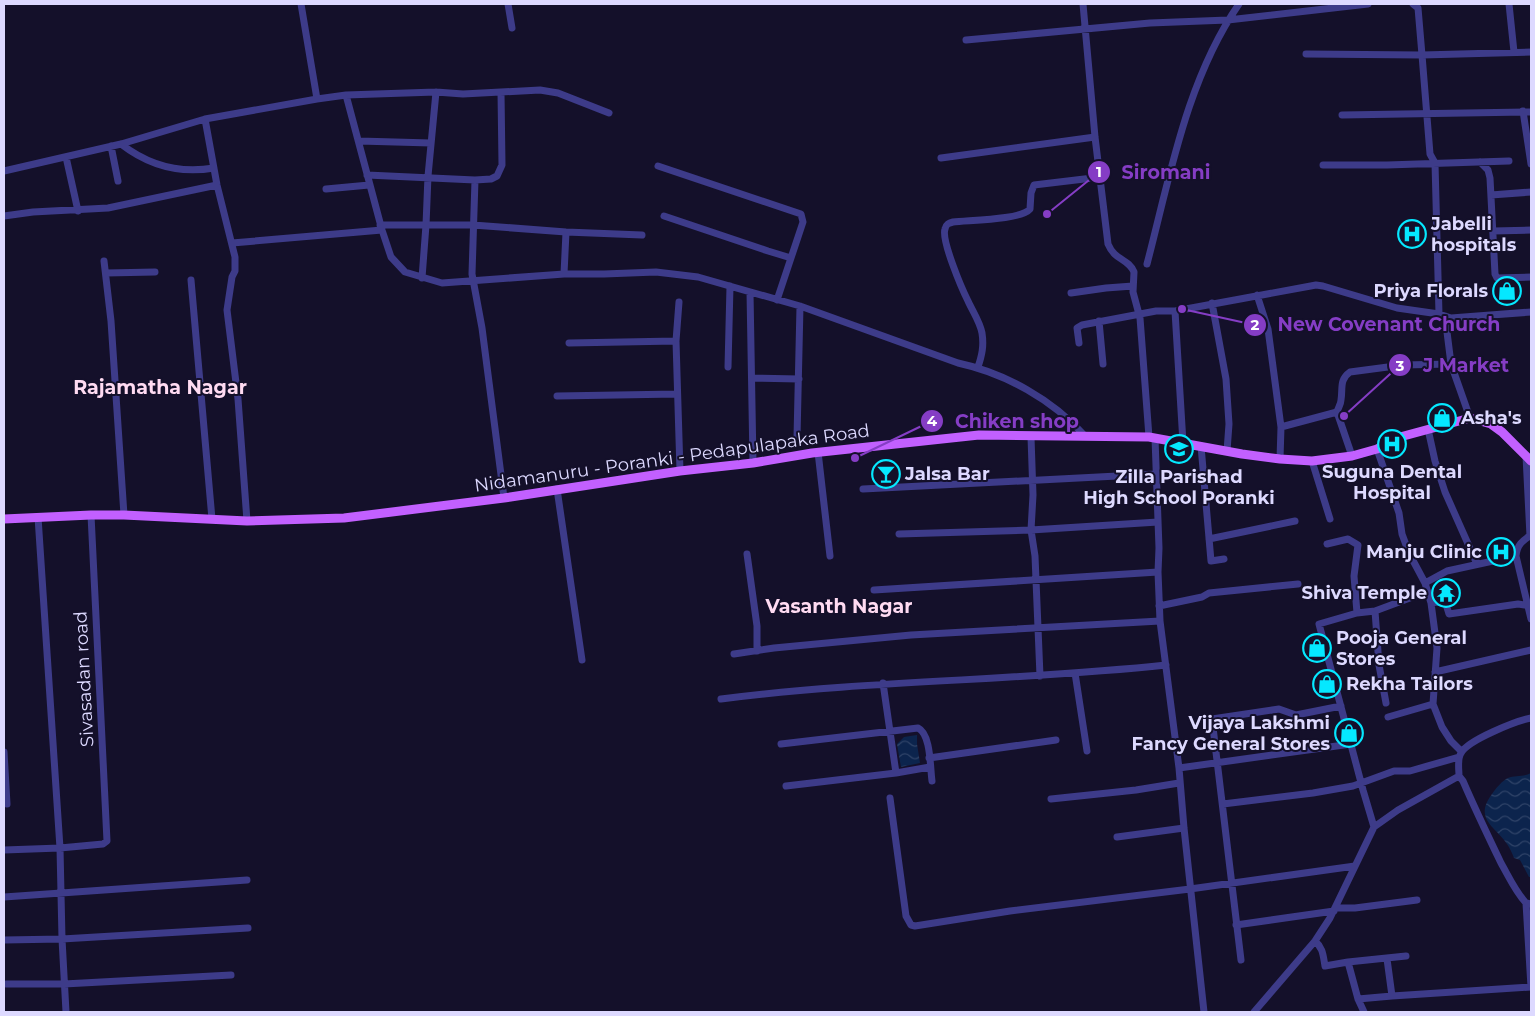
<svg xmlns="http://www.w3.org/2000/svg" width="1535" height="1016" font-family="Montserrat,sans-serif">
  <defs>
    <pattern id="water-waves" width="16" height="10" patternUnits="userSpaceOnUse" patternTransform="scale(1.25)"><rect width="16" height="10" fill="#0c244d"/><path d="M0 5q4-4 8 0t8 0" fill="none" stroke="#2f4368"/></pattern>
  </defs>
  <rect width="100%" height="100%" fill="#14102a"/>
  <path fill="url(#water-waves)" d="M917 735V744L920 763 901 767 897 744 904 737Z
    M1531 773V877H1529L1520 860 1514 858C1512 853 1510 848 1507 844 1496 827 1473 819 1492 794 1495 789 1503 780 1508 778 1515 775 1524 777 1531 773Z"/>
  <g fill="none" stroke-linecap="round" stroke-linejoin="round">
    <path stroke="#3d3b89" stroke-width="7" d="M301 4 317 99 346 95 382 230 391 257 405 272 442 283 564 274H604L656 272 698 277 800 306 958 363C1005 373 1053 400 1085 436
      M508 4 512 28
      M1083 4 1095 137 1108 244C1115 261 1128 258 1134 272L1133 292 1140 318 1149 437
      M1509 4 1514 52
      M966 40 1150 23 1228 20 1368 4
      M1306 54 1422 55 1418 8 1413 4
      M346 95 436 92 463 94 540 90 558 93 609 113
      M1523 111 1531 164
      M1342 115 1531 112
      M359 141 431 143
      M121 144C148 165 179 174 214 168
      M111 146 118 181
      M66 157 78 211
      M941 158 1095 137
      M1480 162 1488 170 1490 178 1495 274 1497 278 1531 277
      M1323 165H1387L1509 161
      M658 166 801 214 803 222 791 258
      M4 171 121 144 205 119
      M367 175 475 180 491 179 497 176 502 165 501 92
      M475 180 472 274 482 328 504 498
      M326 189 369 185
      M1491 195 1531 192
      M4 216 33 212 108 208 217 185
      M664 216 768 251 791 258 777 300
      M380 225H473L566 232 642 235
      M1493 231 1531 230
      M232 243 382 230
      M104 261 111 321 124 515
      M1147 264C1170 176 1187 79 1239 4
      M106 273 155 272
      M564 274 566 232
      M422 278 426 225 428 176 436 92
      M191 280 212 519
      M750 292 753 463
      M1071 293 1106 288 1133 286
      M1257 295 1268 329 1281 427 1280 459
      M679 302 676 341 680 471
      M1212 303 1226 379 1229 424 1227 451
      M1439 314 1435 163 1430 154 1422 55 1531 52
      M1445 316 1451 364 1470 418
      M1099 321 1103 364
      M569 343 676 341
      M1079 343 1077 328 1082 325 1156 311H1175
      M728 367 730 286
      M978 367C982 355 984 346 982 333 980 322 973 312 968 301 962 289 941 240 945 229 946 224 949 223 953 222 969 220 1021 220 1030 209L1031 193 1034 185 1101 177
      M752 378 799 379
      M557 396 677 394
      M1281 427 1337 412
      M1428 429 1435 461 1445 492 1477 564
      M797 437 800 306
      M1031 437 1033 495 1031 530 1035 556 1040 676
      M1155 438 1159 548 1158 572 1160 621 1179 768 1184 828 1204 1012
      M1183 443 1175 311 1316 285 1323 286 1397 308 1439 314 1451 318 1531 312
      M1201 446 1211 561 1224 559
      M1377 449 1399 513 1402 534 1409 553 1425 583 1431 603 1437 648 1433 704 1442 727 1451 741 1461 751
      M818 452 830 556
      M1352 456 1337 412C1338 408 1341 404 1341 400 1343 388 1339 380 1350 372L1403 365 1451 364
      M1526 456 1530 536
      M1312 461 1330 519
      M557 489 582 660
      M863 489 1156 474
      M38 517 60 848 62 939 66 1012
      M247 521 238 399 227 310 232 277 235 271V257L217 185 205 119 317 99
      M899 534 1031 530 1158 522
      M1531 535C1522 541 1517 545 1516 556L1531 619
      M1209 539 1295 521
      M1327 544 1348 539 1358 545 1354 576 1357 613
      M747 554 757 626V651
      M1425 583 1447 571 1516 556
      M874 590 1158 572
      M1431 603 1445 601 1449 614 1518 604 1531 606
      M1159 606 1202 597 1209 593 1298 584
      M1375 611 1379 665 1386 703
      M734 654 774 648 911 635 1160 621
      M1435 672 1531 650
      M1075 673 1087 751
      M883 683 896 773
      M721 699C869 680 1018 681 1166 665
      M1388 717 1433 704
      M781 744 918 728C931 734 930 767 932 781
      M4 752 7 804
      M929 758 1056 740
      M1179 768 1351 744
      M1459 776 1463 781C1475 809 1488 836 1501 863 1509 877 1515 891 1526 903L1531 904
      M786 786 896 773 930 767
      M890 798 906 916 911 925 915 926 1010 911 1190 889 1355 866
      M1051 799 1136 790 1179 783
      M1223 804 1313 793 1353 786 1394 771H1410L1459 757
      M1374 827 1363 790 1319 624 1357 613 1375 611 1426 592
      M1117 837 1184 828
      M4 850 60 848 103 844 107 841 91 515
      M4 897 247 880
      M1526 903 1531 987
      M1336 908H1355L1417 900
      M1236 925 1334 911
      M4 940 62 939 248 928
      M1315 941C1323 948 1323 955 1325 966L1348 962 1358 999 1364 1012
      M1387 959 1392 996 1531 987
      M1241 960 1212 719 1279 709 1296 715 1341 706
      M1348 962 1406 956
      M6 984H64L231 975
      M1358 999 1392 996
      M1254 1012 1315 941 1330 918 1374 827 1398 810 1459 776C1459 769 1457 759 1461 753 1468 740 1516 721 1531 718"/>
    <path stroke="#c260ff" stroke-width="9" d="M4 519 91 515H124L247 521 344 518 504 498 680 471 753 463 812 453 979 435 1149 437 1242 454 1280 459 1312 461 1352 456 1377 449 1400 437 1470 418 1491 424 1502 432 1531 461"/>
  </g>
  <defs>
    <symbol id="hospital-ring" viewBox="-11 -11 22 22"><circle r="9.5" fill="#14102a" stroke="#05e8ff" stroke-width="1.5"/><path d="M-5-5h3v3.5h4V-5h3V5h-3V1.5h-4V5h-3Z" fill="#05e8ff"/></symbol>
    <symbol id="shop-ring" viewBox="-11 -11 22 22"><circle r="9.5" fill="#14102a" stroke="#05e8ff" stroke-width="1.5"/><path d="M-5-2.5h2.3a2.7 3.5 0 0 1 5.4 0H5L5.5 6h-11ZM-1.5-2.5h3a1.5 2.3 0 0 0-3 0Z" fill="#05e8ff"/></symbol>
    <symbol id="school-ring" viewBox="-11 -11 22 22"><circle r="9.5" fill="#14102a" stroke="#05e8ff" stroke-width="1.5"/><path d="M0-5L7-2L0 1L-7-2ZM-4 1L0 2.5L4 1V4Q0 6-4 4Z" fill="#05e8ff"/></symbol>
    <symbol id="bar-ring" viewBox="-11 -11 22 22"><circle r="9.5" fill="#14102a" stroke="#05e8ff" stroke-width="1.5"/><path d="M-6-5H6L.8 .8V4.5H3.5V6h-7V4.5H-.8V.8Z" fill="#05e8ff"/></symbol>
    <symbol id="temple-ring" viewBox="-11 -11 22 22"><circle r="9.5" fill="#14102a" stroke="#05e8ff" stroke-width="1.5"/><path d="M0-6L5-2H3V0L6.5 2.5H4V6H1.5V3h-3V6H-4V2.5H-6.5L-3 0V-2H-5Z" fill="#05e8ff"/></symbol>
  </defs>
  <g fill-rule="evenodd">
    <use href="#hospital-ring" x="1396" y="218" width="32" height="32"/>
    <use href="#shop-ring" x="1491" y="275" width="32" height="32"/>
    <use href="#shop-ring" x="1426" y="402" width="32" height="32"/>
    <use href="#hospital-ring" x="1376" y="428" width="32" height="32"/>
    <use href="#school-ring" x="1163" y="433" width="32" height="32"/>
    <use href="#bar-ring" x="870" y="458" width="32" height="32"/>
    <use href="#hospital-ring" x="1485" y="536" width="32" height="32"/>
    <use href="#temple-ring" x="1430" y="577" width="32" height="32"/>
    <use href="#shop-ring" x="1301" y="632" width="32" height="32"/>
    <use href="#shop-ring" x="1311" y="668" width="32" height="32"/>
    <use href="#shop-ring" x="1333" y="717" width="32" height="32"/>
  </g>
  <g text-anchor="middle" dominant-baseline="central" stroke-width="4" stroke-linejoin="round" paint-order="stroke">
    <g font-size="18" font-weight="bold" fill="#ddd9ff" stroke="#14102a" text-anchor="start">
      <text x="1431" y="224">Jabelli<tspan x="1431" dy="21">hospitals</tspan></text>
      <text x="1488" y="291" text-anchor="end">Priya Florals</text>
      <text x="1461" y="418">Asha's</text>
      <text x="1392" y="472" text-anchor="middle">Suguna Dental<tspan x="1392" dy="21">Hospital</tspan></text>
      <text x="905" y="474">Jalsa Bar</text>
      <text x="1179" y="477" text-anchor="middle">Zilla Parishad<tspan x="1179" dy="21">High School Poranki</tspan></text>
      <text x="1482" y="552" text-anchor="end">Manju Clinic</text>
      <text x="1427" y="593" text-anchor="end">Shiva Temple</text>
      <text x="1336" y="638">Pooja General<tspan x="1336" dy="21">Stores</tspan></text>
      <text x="1346" y="684">Rekha Tailors</text>
      <text x="1330" y="723" text-anchor="end">Vijaya Lakshmi<tspan x="1330" dy="21">Fancy General Stores</tspan></text>
    </g>
    <g font-size="18" fill="#ddd9ff" stroke="#14102a">
      <text transform="translate(672 458) rotate(-8)">Nidamanuru - Poranki - Pedapulapaka Road</text>
      <text transform="translate(84 679) rotate(-93)">Sivasadan road</text>
    </g>
    <g font-size="19" font-weight="bold" fill="#ffdbf2" stroke="#14102a">
      <text x="160" y="387">Rajamatha Nagar</text>
      <text x="839" y="606">Vasanth Nagar</text>
    </g>
  </g>
  <path fill="none" stroke="#853dc5" stroke-width="2" d="M1047 214L1099 172M1182 309L1255 325M1344 416L1400 365M855 458L932 421"/>
  <g fill="#853dc5" stroke="#14102a" stroke-width="2">
    <circle cx="1047" cy="214" r="5"/>
    <circle cx="1182" cy="309" r="5"/>
    <circle cx="1344" cy="416" r="5"/>
    <circle cx="855" cy="458" r="5"/>
    <circle cx="1099" cy="172" r="12"/>
    <circle cx="1255" cy="325" r="12"/>
    <circle cx="1400" cy="365" r="12"/>
    <circle cx="932" cy="421" r="12"/>
  </g>
  <g font-size="15" text-anchor="middle" font-weight="bold" fill="#fff">
    <text x="1099" y="177">1</text>
    <text x="1255" y="330">2</text>
    <text x="1400" y="371">3</text>
    <text x="932" y="426">4</text>
  </g>
  <g font-size="19" text-anchor="middle" font-weight="bold" fill="#853dc5" stroke="#14102a" stroke-width="4" stroke-linejoin="round" paint-order="stroke">
    <text x="1166" y="179">Siromani</text>
    <text x="1389" y="331">New Covenant Church</text>
    <text x="1466" y="372">J Market</text>
    <text x="1017" y="428">Chiken shop</text>
  </g>
  <rect width="1535" height="1016" fill="none" stroke="#ddd9ff" stroke-width="10"/>
</svg>
